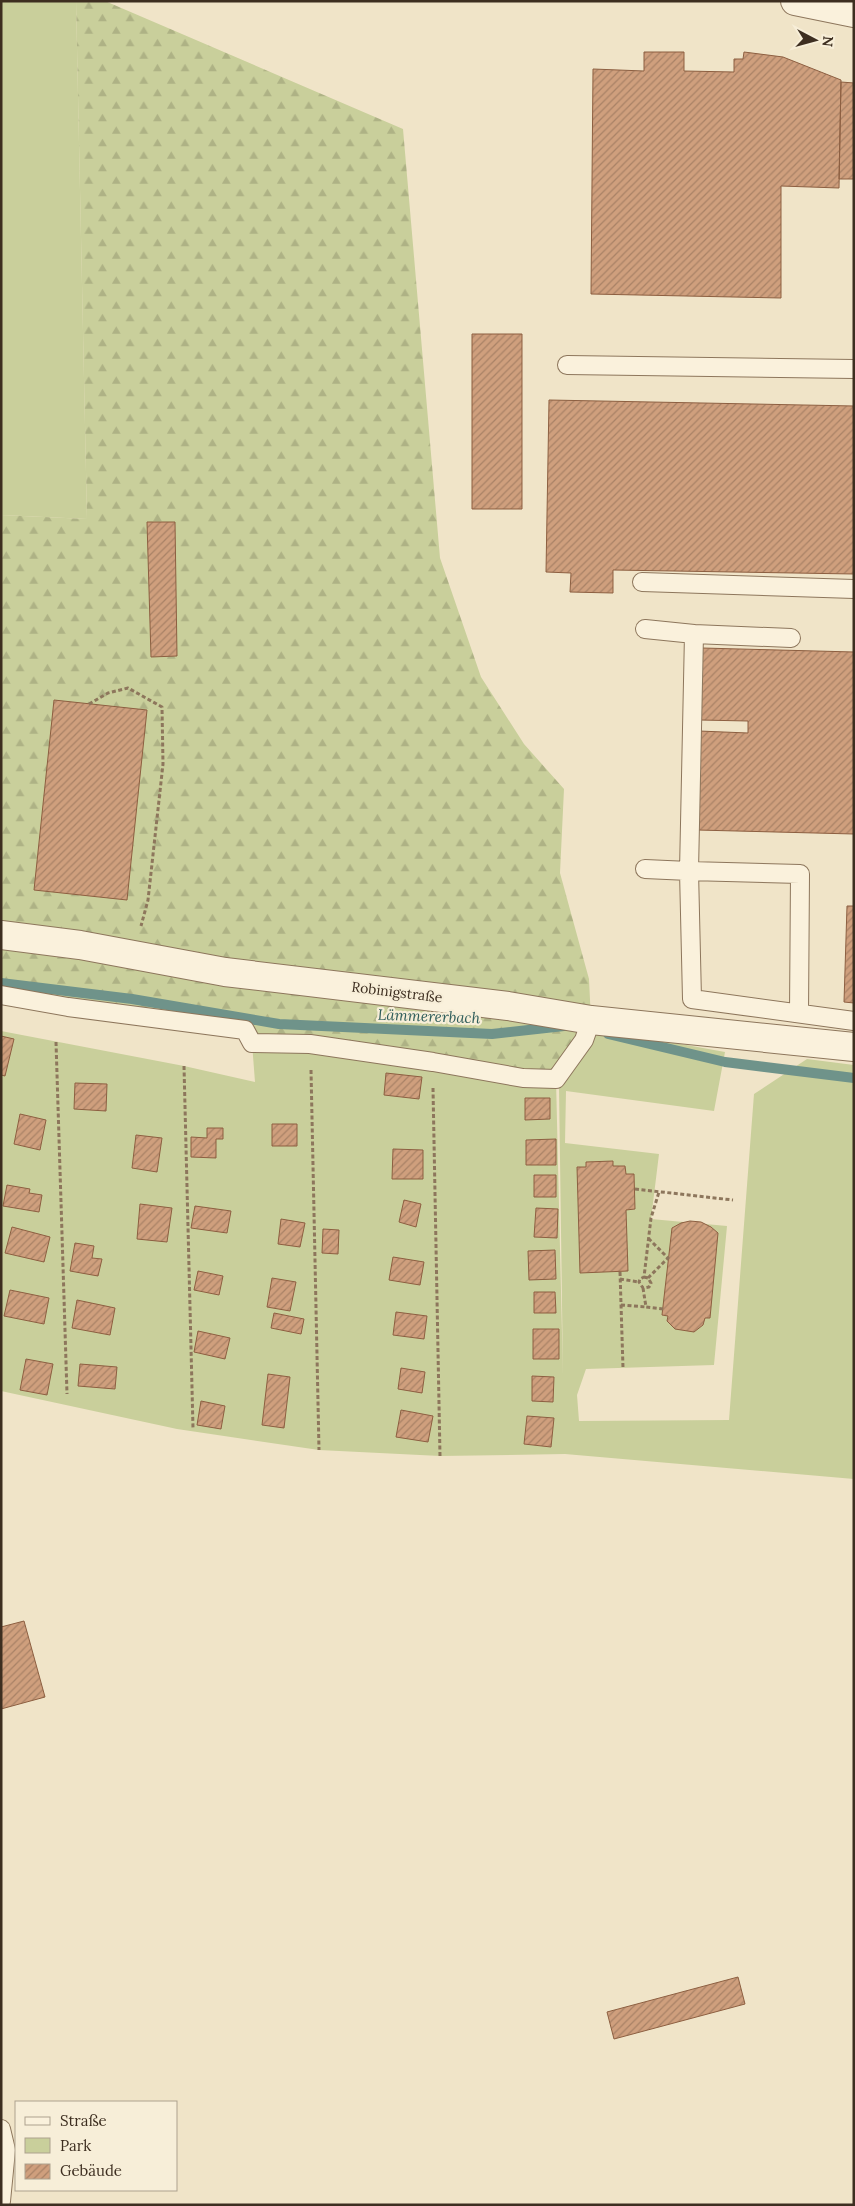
<svg xmlns="http://www.w3.org/2000/svg" width="855" height="2206" font-family="Lora,serif">
  <defs>
    <pattern id="forest-firs" width="22" height="20" patternUnits="userSpaceOnUse" patternTransform="scale(1.25)"><rect width="22" height="20" fill="#c9cf9b"/><path d="M5 1l3.5 6h-7zM16 11l3.5 6h-7z" fill="#aeb285"/></pattern>
    <pattern id="building-hatch" width="6" height="6" patternUnits="userSpaceOnUse" patternTransform="scale(1.25)"><rect width="6" height="6" fill="#cf9f7d"/><path d="M-1 1l2-2M0 6l6-6M5 7l2-2" fill="none" stroke="#a98266"/></pattern>
  </defs>
  <rect width="100%" height="100%" fill="#f0e4c8"/>
  <path fill="#c9cf9b" d="M1 1H76L87 519 1 515Z
    M598 1029 725 1052 714 1111 566 1091 565 1143 659 1154 651 1219 727 1226 714 1365 586 1369 577 1395 579 1421 729 1420 754 1094 807 1059 854 1065V1479L565 1454 440 1456 319 1450 177 1429 1 1391V1031L184 1066 255 1082 252 1043 556 1079 563 1376 559 1086Z"/>
  <path fill="url(#forest-firs)" d="M76 1H105L403 129 440 558 481 677 524 744 564 789 560 873 589 979 591 1020 556 1079 252 1043 245 1030 1 995V515L87 519Z"/>
  <g fill="none" stroke-linecap="round" stroke-linejoin="round">
    <path stroke="#6f938a" stroke-width="10" d="M1 983 132 999 279 1024 492 1034 564 1026
      M608 1034 725 1062 854 1078"/>
  </g>
  <path fill="url(#building-hatch)" stroke="#8d5f41" d="M644 52H684V71L734 72V59H743L744 52 783 57 841 80 839 188 781 186V298L591 294 593 69 644 71Z
    M841 82 854 83V179H839Z
    M472 334H522V509H472Z
    M549 400 854 406V574L613 570V593L570 592 571 573 546 572Z
    M147 522H175L177 656 151 657Z
    M702 648 854 652V834L697 830 699 731 748 733V721L700 720Z
    M54 700 147 710 127 900 34 890Z
    M847 906H854V1003L844 1002Z
    M1 1036 14 1039 5 1076 1 1075Z
    M386 1073 422 1077 419 1099 384 1095Z
    M75 1083 107 1084 106 1111 74 1109Z
    M525 1098H550V1119L525 1120Z
    M20 1114 46 1120 40 1150 14 1144Z
    M272 1124H297V1146H272Z
    M207 1128H223V1139H216V1158L191 1157V1137L207 1138Z
    M136 1135 162 1138 157 1172 132 1168Z
    M556 1139V1165H526V1140Z
    M393 1149 423 1150V1179H392Z
    M613 1161V1166H625L626 1174H634L635 1209 626 1210 628 1271 580 1273 577 1167H586V1162Z
    M534 1175H556V1197H534Z
    M7 1185 30 1189 29 1193 42 1195 39 1212 3 1206Z
    M404 1200 421 1204 416 1227 399 1222Z
    M140 1204 172 1208 167 1242 137 1239Z
    M195 1206 231 1211 227 1233 191 1228Z
    M536 1208 558 1209 557 1238 534 1237Z
    M281 1219 305 1223 300 1247 278 1244Z
    M690 1221 701 1222 711 1227 718 1233 710 1318H705L703 1325 694 1332 675 1329 667 1321 668 1316 662 1315 672 1228 681 1223Z
    M12 1227 50 1237 44 1262 5 1253Z
    M323 1229 339 1230 338 1254 322 1253Z
    M75 1243 94 1246 92 1258 102 1259 98 1276 70 1271Z
    M555 1250 556 1279 529 1280 528 1251Z
    M393 1257 424 1262 420 1285 389 1280Z
    M198 1271 223 1276 219 1295 194 1290Z
    M272 1278 296 1282 290 1311 267 1307Z
    M10 1290 49 1298 44 1324 4 1316Z
    M534 1292H555L556 1313H534Z
    M77 1300 115 1308 110 1335 72 1328Z
    M396 1312 427 1316 424 1339 393 1335Z
    M274 1313 304 1319 301 1334 271 1328Z
    M533 1329H559V1359H533Z
    M198 1331 230 1338 225 1359 194 1352Z
    M26 1359 53 1364 47 1395 20 1390Z
    M80 1364 117 1367 115 1389 78 1386Z
    M401 1368 425 1372 422 1393 398 1389Z
    M268 1374 290 1377 284 1428 262 1425Z
    M532 1376 554 1377 553 1402 532 1401Z
    M201 1401 225 1406 221 1429 197 1425Z
    M401 1410 433 1416 428 1442 396 1437Z
    M527 1416 554 1418 551 1447 524 1444Z
    M24 1621 45 1697 1 1709V1627Z
    M738 1977 745 2004 614 2039 607 2012Z"/>
  <g fill="none" stroke-linecap="round" stroke-linejoin="round">
    <defs>
      <path id="lane" d="M567 365 854 369
        M642 582 854 589
        M645 629 694 634
        M645 869 689 871 694 634 791 638
        M1 995 68 1007 245 1030 252 1043 310 1044 433 1062 523 1078 556 1079 584 1040 591 1020
        M799 1013 800 874 689 871 692 999 854 1021
        M1 2129 6 2150 1 2201"/>
      <path id="street" d="M795 1 854 13
        M1 935 80 945 225 972 508 1006 591 1020 854 1047"/>
    </defs>
    <use href="#lane" stroke="#8d765c" stroke-width="20"/>
    <use href="#street" stroke="#8d765c" stroke-width="30"/>
    <path stroke="#8d765c" stroke-width="3" stroke-dasharray="4 2.5" stroke-linecap="butt" d="M89 704 108 693 128 688 162 707 163 764 148 900 141 926
      M56 1042 67 1394
      M184 1066 193 1428
      M311 1070 319 1450
      M433 1088 440 1456
      M635 1189 733 1200
      M620 1272 623 1368
      M644 1277 648 1278 651 1283 649 1287 643 1288 639 1282 640 1279 644 1277 651 1218 659 1192
      M648 1278 668 1258 648 1238
      M620 1279 639 1282
      M643 1288 646 1307 663 1309
      M621 1305 646 1307"/>
    <use href="#lane" stroke="#faf1dc" stroke-width="18"/>
    <use href="#street" stroke="#faf1dc" stroke-width="28"/>
  </g>
  <g text-anchor="middle" dominant-baseline="central" stroke-width="4.5" stroke-linejoin="round" paint-order="stroke">
    <g font-size="14" fill="#3d2e20" stroke="#f7eed8">
      <text transform="translate(397 992) rotate(7)">Robinigstraße</text>
    </g>
    <g font-size="15" font-style="italic" fill="#2f5d5a" stroke="#f7eed8">
      <text transform="translate(429 1016) rotate(2)">Lämmererbach</text>
    </g>
  </g>
  <rect width="855" height="2206" fill="none" stroke="#3d2e20" stroke-width="5"/>
  <rect x="15" y="2101" width="162" height="90" fill="#f7eed8" stroke="#ada18e"/>
  <rect x="25" y="2117" width="25" height="8" fill="#faf1dc" stroke="#ada18e"/>
  <text x="60" y="2126" font-size="15" fill="#3d2e20">Straße</text>
  <rect x="25" y="2138" width="25" height="15" fill="#c9cf9b" stroke="#ada18e"/>
  <text x="60" y="2151" font-size="15" fill="#3d2e20">Park</text>
  <rect x="25" y="2164" width="25" height="15" fill="url(#building-hatch)" stroke="#ada18e"/>
  <text x="60" y="2176" font-size="15" fill="#3d2e20">Gebäude</text>
  <g transform="translate(815 40) rotate(96)" stroke="#f7eed8" stroke-width="4" paint-order="stroke">
  <path d="M0-4L9 19L0 12L-9 19Z" fill="#3d2e20"/>
  <text y="-8" font-size="14" font-weight="bold" text-anchor="middle" fill="#3d2e20">N</text>
  </g>
</svg>
